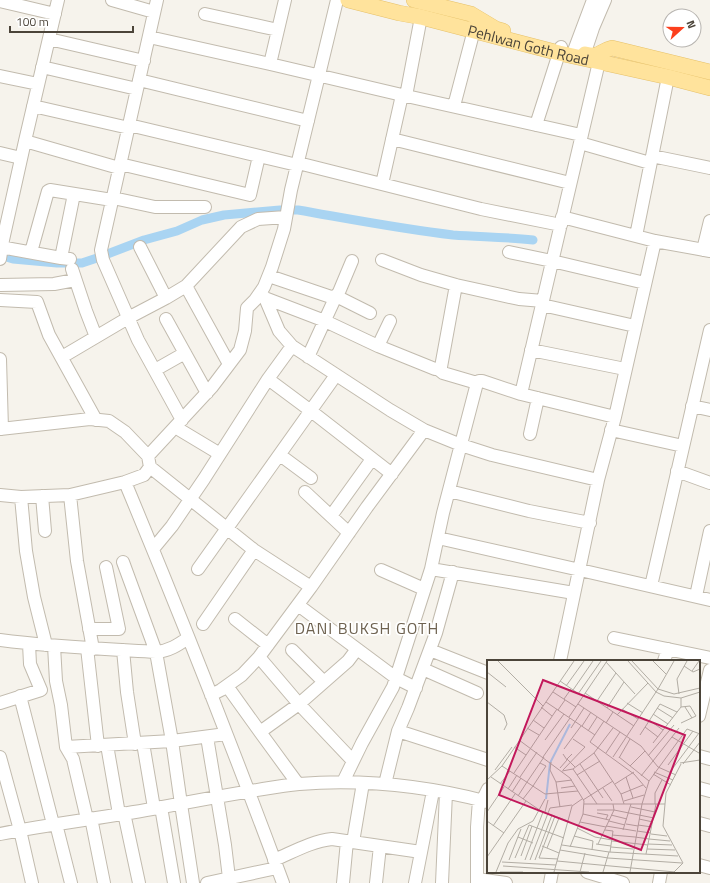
<svg xmlns="http://www.w3.org/2000/svg" width="710" height="883" font-family="'Titillium Web',sans-serif">
  <rect width="100%" height="100%" fill="#f6f3ec"/>
  <g fill="none" stroke-linecap="round" stroke-linejoin="round">
    <path stroke="#a9d4f2" stroke-width="9" d="M0 255 13 259 57 263H82L97 258 144 240 177 231 202 220 224 215 280 210H298C350 219 401 229 453 235 479 237 506 237 533 240"/>
    <defs>
      <path id="minor" d="M112 0 154 12
        M157 0 101 250 103 260 138 340 182 420
        M0 1 55 14
        M205 14 278 30
        M149 37 270 64 402 95 581 135
        M49 39 144 61
        M572 56 593 0
        M583 58 593 28 605 0
        M270 64 285 0
        M42 67 137 89
        M0 76 38 84
        M139 80 308 121
        M406 96 421 17
        M33 106 129 128
        M454 106 474 30
        M129 125 297 165
        M536 125 561 47
        M392 139 570 183
        M25 141 119 168
        M580 143 650 163
        M0 153 21 158
        M652 156 710 168
        M298 163 481 209 561 225
        M120 164 250 195 259 156
        M382 184 402 95
        M113 198 155 207H205
        M562 217 655 241 710 251
        M636 236 668 77
        M0 247 61 258 70 259
        M140 247 166 298
        M703 250 710 221
        M31 252 48 191 50 190 112 200
        M509 252 552 261 645 283
        M61 258 74 194
        M0 259 3 240 25 141 58 0
        M382 260 421 275 456 285 519 299 543 301
        M72 269 86 311 96 337
        M269 276 331 297 336 296 339 292 352 261
        M0 285 54 284 75 280
        M186 286 229 364
        M261 293 265 298 279 331 292 346 390 410 424 430 461 445 492 455 598 480
        M265 298 325 321 378 346 435 369H438L441 367 456 285
        M0 300 37 302 49 335 96 420
        M542 305 635 326
        M166 319 207 393
        M378 346 390 321
        M531 350 625 369
        M62 357 128 318 166 298 186 286 241 227 258 219 286 217
        M308 357 336 296 370 313
        M0 359 2 429
        M438 369 443 373 477 383
        M155 370 185 353
        M268 379 311 411 392 474
        M521 394 599 62
        M692 406 710 410
        M175 427 220 454
        M0 429 90 419 109 421 125 432 148 456
        M611 430 683 446
        M530 434 538 398
        M280 455 311 478
        M150 467 254 550 311 587
        M677 471 710 483
        M125 482C180 614 233 748 283 883
        M449 491 529 511 590 523
        M305 492 349 533
        M0 495 21 497 70 495 125 482 144 475 150 467 148 456 212 387 240 350 245 331 247 308 255 300 264 287 272 267 284 229 291 190 319 75 337 0
        M70 495 77 561 93 649
        M42 496 45 531
        M21 497 26 551 34 597 46 645
        M331 516 372 459
        M438 538 580 570 710 600
        M153 549 172 526 204 479 268 379 292 346
        M123 562 156 652 172 741 181 804 193 883
        M198 569 336 375
        M431 569 574 593
        M381 570 424 589
        M651 586 710 330
        M696 596 710 531
        M298 605 396 678 416 688
        M235 619 268 645
        M203 624 254 550
        M89 629H119L106 567
        M614 638 710 658
        M0 640C52 647 104 649 156 652 169 651 178 645 188 638
        M54 646 56 681 61 705 66 747 73 759 87 819
        M87 648 98 746
        M123 650 127 692 135 744
        M292 650 324 682
        M430 650 488 673
        M259 657 299 704 353 761
        M560 661 598 480 615 417 655 241
        M664 661 668 649
        M423 669 477 693
        M227 686 260 732 298 784
        M211 695 221 690 242 675 259 657 311 587 367 507 424 430
        M20 696 53 824
        M0 703 41 690 30 664 29 644
        M699 716 710 670
        M398 731 488 760
        M260 732 299 704 348 661 357 649
        M207 737 225 845 229 878
        M143 743 154 808
        M107 745 119 814
        M66 747 172 741 226 734
        M699 756 710 759
        M0 757 20 830 32 883
        M343 782 362 743 393 687 431 569 443 513 477 383 479 381H482L521 394 615 417
        M385 784 398 731 408 708 436 633 453 572
        M699 788 710 791
        M482 801 488 789
        M161 807 174 883
        M124 813 139 883
        M91 818 104 883
        M699 823 710 826
        M56 824 71 883
        M0 834C51 824 102 818 152 809 189 802 226 795 263 789 275 787 287 785 299 784 362 779 427 786 488 802
        M353 842 363 783
        M274 860C293 852 312 841 332 839L421 852
        M699 865 710 868
        M587 872 623 883
        M477 879 506 883
        M207 883 277 868
        M343 883 347 841
        M376 883 380 846
        M415 883 433 791
        M442 883 446 793
        M477 883V827L479 800
        M550 883 552 872
        M659 883 661 872"/>
      <g id="major">
        <path id="s1" d="M348 0 399 13 421 17 559 53 668 77 710 88"/>
        <path d="M414 0 471 14 496 29 503 31"/>
        <path d="M585 54C601 58 599 51 612 48L710 72"/>
      </g>
    </defs>
    <use href="#minor" stroke="#c2bbae" stroke-width="14"/>
    <use href="#major" stroke="#e6c16a" stroke-width="16"/>
    <use href="#minor" stroke="#fff" stroke-width="12"/>
    <use href="#major" stroke="#ffe39c" stroke-width="15"/>
  </g>
  <g text-anchor="middle" dominant-baseline="central" stroke-width="3.5" stroke-linejoin="round" paint-order="stroke">
    <g font-size="15" fill="#4b4439" stroke="#fff">
      <text stroke="none"><textPath href="#s1" startOffset="186">Pehlwan Goth Road</textPath></text>
    </g>
    <g font-size="16" letter-spacing="1" fill="#6e6250" stroke="#fff">
      <text x="367" y="628">DANI BUKSH GOTH</text>
    </g>
  </g>
  <g transform="translate(487 660)">
    <rect width="213" height="213" fill="#f6f3ec"/>
    <path fill="none" stroke="#a9d4f2" stroke-width="2" d="M59 139 63 103 83 64"/>
    <path fill="none" stroke="#b2ada4" stroke-width="1" d="M11 1 56 46M141 1 169 32 177 36 194 38 213 32M145 1 171 29 187 34 213 28M166 1 179 14M119 2 148 34M197 6 206 12 213 9M205 11 212 1M0 12 19 27M73 21 92 34M79 26 97 1M86 30 106 1M66 32 89 47M98 33 147 66M91 34 114 1M192 34 190 19 200 1M77 39 84 29M110 41 129 13M0 42 17 55 20 64 17 70M59 42 108 75M140 43 156 53M91 44 154 86 171 107M54 47 65 56M194 47 203 46 209 56 194 63M198 47 205 58M120 48 137 22M170 48 186 58M135 49 151 59M71 50 78 40M166 54 181 64M130 55 161 23M82 57 120 1M46 60 57 68M162 60 176 70M117 61 103 82 147 114 159 128M119 63 126 52M95 66 104 52M158 67 171 77M40 68 52 75M84 68 97 48M101 71 110 57M153 75 173 44 190 52M185 77 212 93M32 80 83 118 97 141 96 154 83 187M58 80 77 54M166 83 194 47V38M27 87 39 95M77 89 94 66M107 93 134 134 137 144M119 93 133 72M85 94 80 99 88 107M161 96 187 65M56 97 83 58M126 97 171 29 187 1M132 97 162 121M132 98 143 79M166 101 192 68M64 102 63 110 69 122 73 147M193 103 213 100M93 104 116 138M196 104 213 82M181 105 206 71M15 106 58 134 91 131M143 106 158 91M171 107 189 115M73 108 80 100 76 94M86 109 110 144M8 110 25 87M76 110 98 87 86 79M75 111 86 109 107 93 126 68M167 112 186 120M183 112 212 73M27 113 70 49M166 114 184 125M90 115 113 101M154 116 166 101M4 117 54 151 81 161M33 117 50 92M139 117 146 138M0 120 15 106 87 1M40 122 57 97M69 122 85 120M13 124 23 111M128 124 147 112M46 126 59 106 53 103M74 128 88 126M116 128 125 141M21 129 30 115M25 132 34 118M134 134 156 125M31 136 40 122M36 139 46 126M96 140 126 121M137 141 157 135M97 144H178M168 144V133L175 120M144 147 168 152M110 150H127L167 158M0 152 17 127M58 152 61 140M110 153 121 155 119 159M96 154 122 160M124 155 140 159M68 156 52 198 71 199M152 159 166 162M0 161 17 173M122 161 138 165M93 162 119 167M139 164 151 166M151 165 165 167M6 166 28 134M119 166 149 171M90 168 108 177 125 180M118 170 126 171 123 192M136 170 144 144M150 171 164 173M164 174 180 176M125 175 148 177M87 176 106 181 105 190M31 177 46 183M148 177 162 179M162 179 183 181M125 181 161 185M109 184 124 186M111 184 127 150 126 144M161 184 185 185M75 185 122 192 191 196M55 186 72 193M124 187 146 189M60 188 72 158M160 189 188 190M73 190 121 198 195 203M159 194 169 144M34 196 45 166M0 197 39 141M28 198 42 165 77 178M22 200 34 169M38 200 56 152M43 200 63 148 85 145M48 200 65 155M70 201 188 212M15 202 69 205M16 206 102 212M9 212 21 183 31 169 46 161 58 139M13 212H36M67 212 85 146 95 139M93 212 98 193M116 212 122 192M143 212 155 144 162 121 200 69 213 74M187 212 196 203 176 166 179 133 194 104"/>
    <path fill="#c2185b" fill-opacity="0.15" stroke="#c2185b" stroke-width="2" d="M56 20 198 75 154 190 12 135Z"/>
    <rect width="213" height="213" fill="none" stroke="#4b4439" stroke-width="2"/>
  </g>
  <g transform="translate(682 28) rotate(69)"><circle r="19" fill="#ffffff" stroke="#b7b4b0"/>
  <path d="M0-3L7 15L0 10L-7 15Z" fill="#fc3f1d"/>
  <text y="-6" font-size="11" font-weight="bold" text-anchor="middle" fill="#4b4439">N</text>
  </g>
  <path d="M10 26v6h123v-6" fill="none" stroke="#4b4439" stroke-width="2"/>
  <text x="16" y="26" font-size="12" fill="#4b4439" stroke="#ffffff" stroke-width="3" paint-order="stroke">100 m</text>
</svg>
